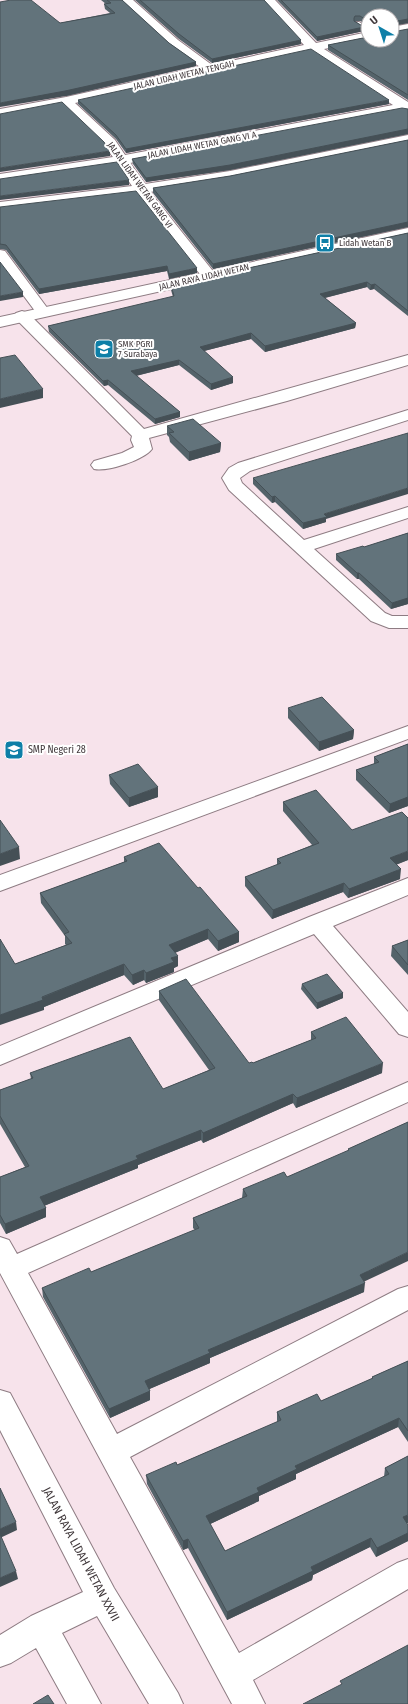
<svg xmlns="http://www.w3.org/2000/svg" width="408" height="1704" font-family="'Fira Sans Condensed',sans-serif">
  <rect width="100%" height="100%" fill="#f7e3eb"/>
  <g fill="none" stroke-linecap="round" stroke-linejoin="round">
    <defs>
      <path id="lane" d="M355 22H359L368 27V32L355 24Z"/>
      <path id="street" d="M120 0H133L178 40 212 65 304 45 262 0H275L316 43 368 32V40L324 49 408 102V113L402 111 130 163 145 184 230 171 408 135V143L230 179 150 192 216 275 213 278 208 280 203 278 137 194 0 210V202L132 186 118 165 0 182V174L113 157 105 146 63 105 0 117V109L66 97 200 67 170 46ZM311 51 393 105 125 155 115 140 75 103Z
        M408 24V32L392 35V27Z
        M0 250 5 251 48 309 51 312 48 315 43 317 38 315 0 264Z
        M22 311 28 313 144 429 408 355V365L287 401 149 438 152 449C144 460 107 472 94 469L91 465 94 461 122 453 134 447 131 440 132 436 16 319 14 316 16 313Z
        M408 410V420L250 471 240 478 242 483 304 540 408 507V518L314 549 385 613 392 616H408V628H389L371 621 229 490 222 478 229 468 238 463Z
        M408 726V739L0 891V875Z
        M408 878V895L333 926 408 1012V1037L399 1034 314 934 0 1065V1046L309 917Z
        M408 1082V1102L28 1273 117 1434 398 1289 408 1286V1310L130 1457 239 1653 397 1563 408 1559V1589L253 1680 265 1704H232L0 1273V1237L9 1240 17 1254Z
        M0 1390 10 1393 114 1588 178 1693 183 1704H149L97 1616 62 1633 101 1704H67L36 1648 11 1663 0 1667V1635L31 1616 83 1592 0 1430Z"/>
      <path id="secondary" d="M408 228V236L0 327V317Z"/>
    </defs>
    <use href="#lane" stroke="#8e7c83" stroke-width="2"/>
    <use href="#street" stroke="#8e7c83" stroke-width="2"/>
    <use href="#secondary" stroke="#8e7c83" stroke-width="2"/>
    <use href="#lane" fill="#fff" fill-rule="evenodd"/>
    <use href="#street" fill="#fff" fill-rule="evenodd"/>
    <use href="#secondary" fill="#fff" fill-rule="evenodd"/>
  </g>
  <path fill="#54636a" d="M101 0H122L169 43 196 62V66L66 96 60 23 110 13 105 9 104 4H106Z
    M135 0H264L301 44 212 63 179 39Z
    M277 0H408V23L392 26V16H368V25L360 21H355L364 27V31L317 41Z
    M408 29V100L328 50V45Z
    M78 100 389 104 126 153 116 139 78 104Z
    M408 109V134L230 170 146 182 133 164 132 159Z
    M408 140V227L213 269 153 193V188L230 176Z
    M0 207 197 273 169 279 167 271 39 294 6 250 0 249Z
    M408 233V316L374 289 370 290 367 287 325 298 356 323 355 328 265 352 251 339 204 351 233 383 211 390 179 365 136 376 180 412V417L155 424 108 385 104 386 49 332 48 326 173 297 171 290V285Z
    M167 426 221 443 220 452 189 461 170 442 169 437 167 435Z
    M253 478 326 519V522L303 529 275 502 272 503 253 484Z
    M408 533V604L391 609 359 579H357L336 560V554L364 547Z
    M288 708 354 730 353 739 319 751 288 718Z
    M408 744V806L389 813 356 780V770L374 764V757Z
    M109 775 158 797 129 807 110 784Z
    M283 802 352 830 408 860 396 865 400 879 348 898 343 892 272 919 245 886V877L277 865V859L312 845 283 811Z
    M124 857 198 888 239 932V942L218 951 208 939 175 953 178 966 174 968V972L146 983 144 980 133 985 124 975 44 1007V1010L15 964 66 945 65 944V936L41 903 40 893 124 862Z
    M408 940V975L391 956 392 946Z
    M302 984 343 993V998L317 1009 301 989Z
    M159 991 249 1063H253L311 1040V1032L382 1073 296 1108 293 1103 203 1143 201 1140 138 1165V1168L44 1206 46 1208V1217L6 1234 0 1223V1177L25 1167 0 1124V1090L31 1079 30 1073 163 1089 209 1070 159 1000Z
    M408 1122 364 1282V1292L210 1358V1363L149 1389 150 1391V1400L110 1418 43 1297 42 1288 91 1272 195 1230 193 1228V1218L242 1198 243 1189 287 1177 348 1151V1149Z
    M408 1361V1442L398 1427 296 1474V1479L259 1496V1501L210 1524 225 1551 384 1477 385 1468 408 1456 407 1524 408 1525V1541L376 1557 370 1547 313 1575 312 1580 227 1620 188 1548 183 1550 147 1484 146 1475 177 1465 277 1422V1412L321 1401 372 1379V1377Z"/>
  <path fill="#455056" d="M408 19V23L392 26V22Z
    M364 27V31L317 41V37Z
    M301 40V44L212 63V59Z
    M196 62V66L66 96 0 107V103Z
    M389 100V104L126 153V149Z
    M408 129V134L230 170 146 182V178Z
    M110 151V156L0 172V168Z
    M129 180V185L0 200V196Z
    M408 222V227L213 269V264Z
    M167 266V271L39 294V289Z
    M197 268V273L169 279V274Z
    M367 282V287L320 299V294Z
    M375 284 374 289 370 290 371 285Z
    M23 292V297L0 301V296Z
    M356 323 355 328 265 352V346Z
    M251 333V339L200 352V347Z
    M179 360V365L131 377V371Z
    M233 377V383L211 390V384Z
    M108 380V385L104 386 103 381Z
    M43 389V398L0 408V399Z
    M180 412V417L155 424V419Z
    M221 443 220 452 189 461V452Z
    M408 488V494L326 519V522L303 529V523L324 514Z
    M275 496V502L272 503V497Z
    M357 573H359V579H357Z
    M408 598V604L391 609 392 603Z
    M354 730 353 739 319 751V742Z
    M158 787V797L129 807V798Z
    M408 797V806L389 813 390 804Z
    M19 847 20 859 0 866V854Z
    M408 851V860L389 867 390 858Z
    M401 869 400 879 348 898 349 889Z
    M344 883 343 892 272 919 273 910Z
    M208 929V939L169 955V945Z
    M239 932V942L218 951V941Z
    M178 956V966L174 968V972L146 983V973L171 958Z
    M124 964V975L44 1007V1010L0 1025V1015Z
    M144 970V980L133 985 132 975Z
    M343 993V998L317 1009V1003Z
    M383 1063 382 1073 296 1108 297 1098Z
    M293 1094V1103L203 1143V1133Z
    M201 1130V1140L138 1165V1168L41 1207 40 1197 136 1156Z
    M46 1208V1217L6 1234 5 1224Z
    M408 1252V1261L359 1284 360 1275Z
    M365 1283 364 1292 210 1358V1363L145 1391V1381L208 1350Z
    M150 1391V1400L110 1418 109 1409Z
    M399 1418 398 1427 296 1474V1479L259 1496V1501L206 1526V1516L295 1466Z
    M408 1515V1523L402 1526 403 1517Z
    M16 1522 17 1530 0 1538V1529Z
    M408 1533V1541L376 1557 377 1548Z
    M371 1538 370 1547 313 1575 312 1580 227 1620V1612L311 1567Z
    M188 1539V1548L183 1550V1541Z
    M16 1571 18 1579 0 1587V1578Z"/>
  <path fill="#62737b" stroke="#455056" d="M11 0H31L60 23 115 13 104 4 111 3 107 0H122L169 43 196 62 65 91 0 103V2Z
    M140 0H264L301 40 212 59 179 34Z
    M281 0H408V19L392 22V16H368V21L360 16H355L354 18V21L364 27 317 37Z
    M408 29V95L328 45 368 37V40H392V32Z
    M311 49 389 100 126 149 116 135 78 100Z
    M62 102 104 142 110 151 0 168V114Z
    M402 108 408 109V129L230 165 146 178 132 159Z
    M408 140V222L213 264 153 188 230 176Z
    M117 162 129 180 0 196V179Z
    M136 191 197 268 169 274 167 266 39 289 6 245 0 244V207Z
    M408 233V311L375 284 371 285 367 282 320 294 356 323 265 346 251 333 200 347 233 377 211 384 179 360 131 371 180 412 155 419 108 380 103 381 48 326 174 296 171 285Z
    M0 262 23 292 0 296Z
    M15 355 43 389 0 399V358Z
    M193 419 221 443 189 452 169 433 174 432 167 426Z
    M408 433V488L324 514 327 517 303 523 275 496 272 497 253 478Z
    M408 533V598L392 603 359 573H357L336 554 363 546 364 547Z
    M322 697 354 730 319 742 288 708Z
    M408 744V797L390 804 356 770 379 762 374 757Z
    M138 764 158 787 129 798 109 775Z
    M316 790 352 830 402 812 408 818V851L390 858 401 869 349 889 344 883 273 910 245 877 281 863 277 859 319 843 283 802Z
    M0 820 19 847 0 854Z
    M159 843 198 888 200 887 239 932 218 941 208 929 169 945 178 956 171 958 174 962 146 973 144 970 132 975 124 964 42 997 43 1000 0 1015V939L15 964 72 943 64 934 69 932 40 893 127 861 124 857Z
    M408 940V965L392 946Z
    M327 974 343 993 317 1003 302 984Z
    M186 979 249 1063 252 1062 253 1063 316 1038 311 1032 346 1017 383 1063 297 1098 293 1094 203 1133 201 1130 136 1156 138 1159 40 1197 46 1208 5 1224 0 1215V1177L29 1166 0 1116V1090L33 1078 30 1073 130 1037 163 1089 215 1068 159 991Z
    M408 1122V1252L360 1275 365 1283 208 1350 210 1353 145 1381 150 1391 109 1409 42 1288 89 1268 91 1272 199 1228 193 1218 247 1196 243 1189 284 1172 287 1177 349 1150 348 1149Z
    M408 1361V1431L399 1418 295 1466 297 1469 257 1488 259 1492 206 1516 225 1551 389 1474 385 1468 408 1456V1515L403 1517 408 1525V1533L377 1548 371 1538 311 1567 313 1571 227 1612 188 1539 183 1541 146 1475 176 1462 177 1465 281 1420 277 1412 317 1394 321 1401 373 1378 372 1377Z
    M0 1488 16 1522 0 1529Z
    M0 1534 16 1571 0 1578Z
    M408 1645V1704H303L342 1684 340 1681Z
    M48 1695 54 1704H33Z"/>
  <defs>
    <symbol id="bus-square" viewBox="-11 -11 22 22"><rect x="-9" y="-9" width="18" height="18" rx="4" fill="#0e7fa7" stroke="#fff"/><path d="M-5-6H5V4H4V6H2V4H-2V6H-4V4H-5ZM-3.5-4V0h7V-4ZM-3.5 1.2v1.5H-2V1.2ZM2 1.2v1.5H3.5V1.2Z" fill="#fff"/></symbol>
    <symbol id="school-square" viewBox="-11 -11 22 22"><rect x="-9" y="-9" width="18" height="18" rx="4" fill="#0e7fa7" stroke="#fff"/><path d="M0-5L7-2L0 1L-7-2ZM-4 1L0 2.5L4 1V4Q0 6-4 4Z" fill="#fff"/></symbol>
  </defs>
  <g fill-rule="evenodd">
    <use href="#bus-square" x="314" y="232" width="22" height="22"/>
    <use href="#school-square" x="93" y="338" width="22" height="22"/>
    <use href="#school-square" x="3" y="739" width="22" height="22"/>
  </g>
  <g text-anchor="middle" dominant-baseline="central" stroke-width="4" stroke-linejoin="round" paint-order="stroke">
    <g font-size="9" fill="#40383b" stroke="#fff">
      <text transform="translate(184 75) rotate(-13)">JALAN LIDAH WETAN TENGAH</text>
      <text transform="translate(202 145) rotate(-11)">JALAN LIDAH WETAN GANG VI A</text>
      <text transform="translate(140 185) rotate(54)">JALAN LIDAH WETAN GANG VI</text>
      <text transform="translate(204 277) rotate(-13)">JALAN RAYA LIDAH WETAN</text>
    </g>
    <g font-size="9" fill="#40383b" stroke="#fff" text-anchor="start">
      <text x="339" y="243">Lidah Wetan B</text>
      <text x="118" y="344">SMK PGRI<tspan x="118" dy="10">7 Surabaya</tspan></text>
    </g>
    <g font-size="10" fill="#40383b" stroke="#fff" text-anchor="start">
      <text x="28" y="750">SMP Negeri 28</text>
    </g>
    <g font-size="12" fill="#40383b" stroke="#fff">
      <text transform="translate(81 1554) rotate(62)">JALAN RAYA LIDAH WETAN XXVII</text>
    </g>
  </g>
  <g transform="translate(380 28) rotate(321)"><circle r="19" fill="#ffffff" stroke="#b3afb1"/>
  <path d="M0-3L7 15L0 10L-7 15Z" fill="#0e7fa7"/>
  <text y="-6" font-size="11" font-weight="bold" text-anchor="middle" fill="#40383b">U</text>
  </g>
</svg>
